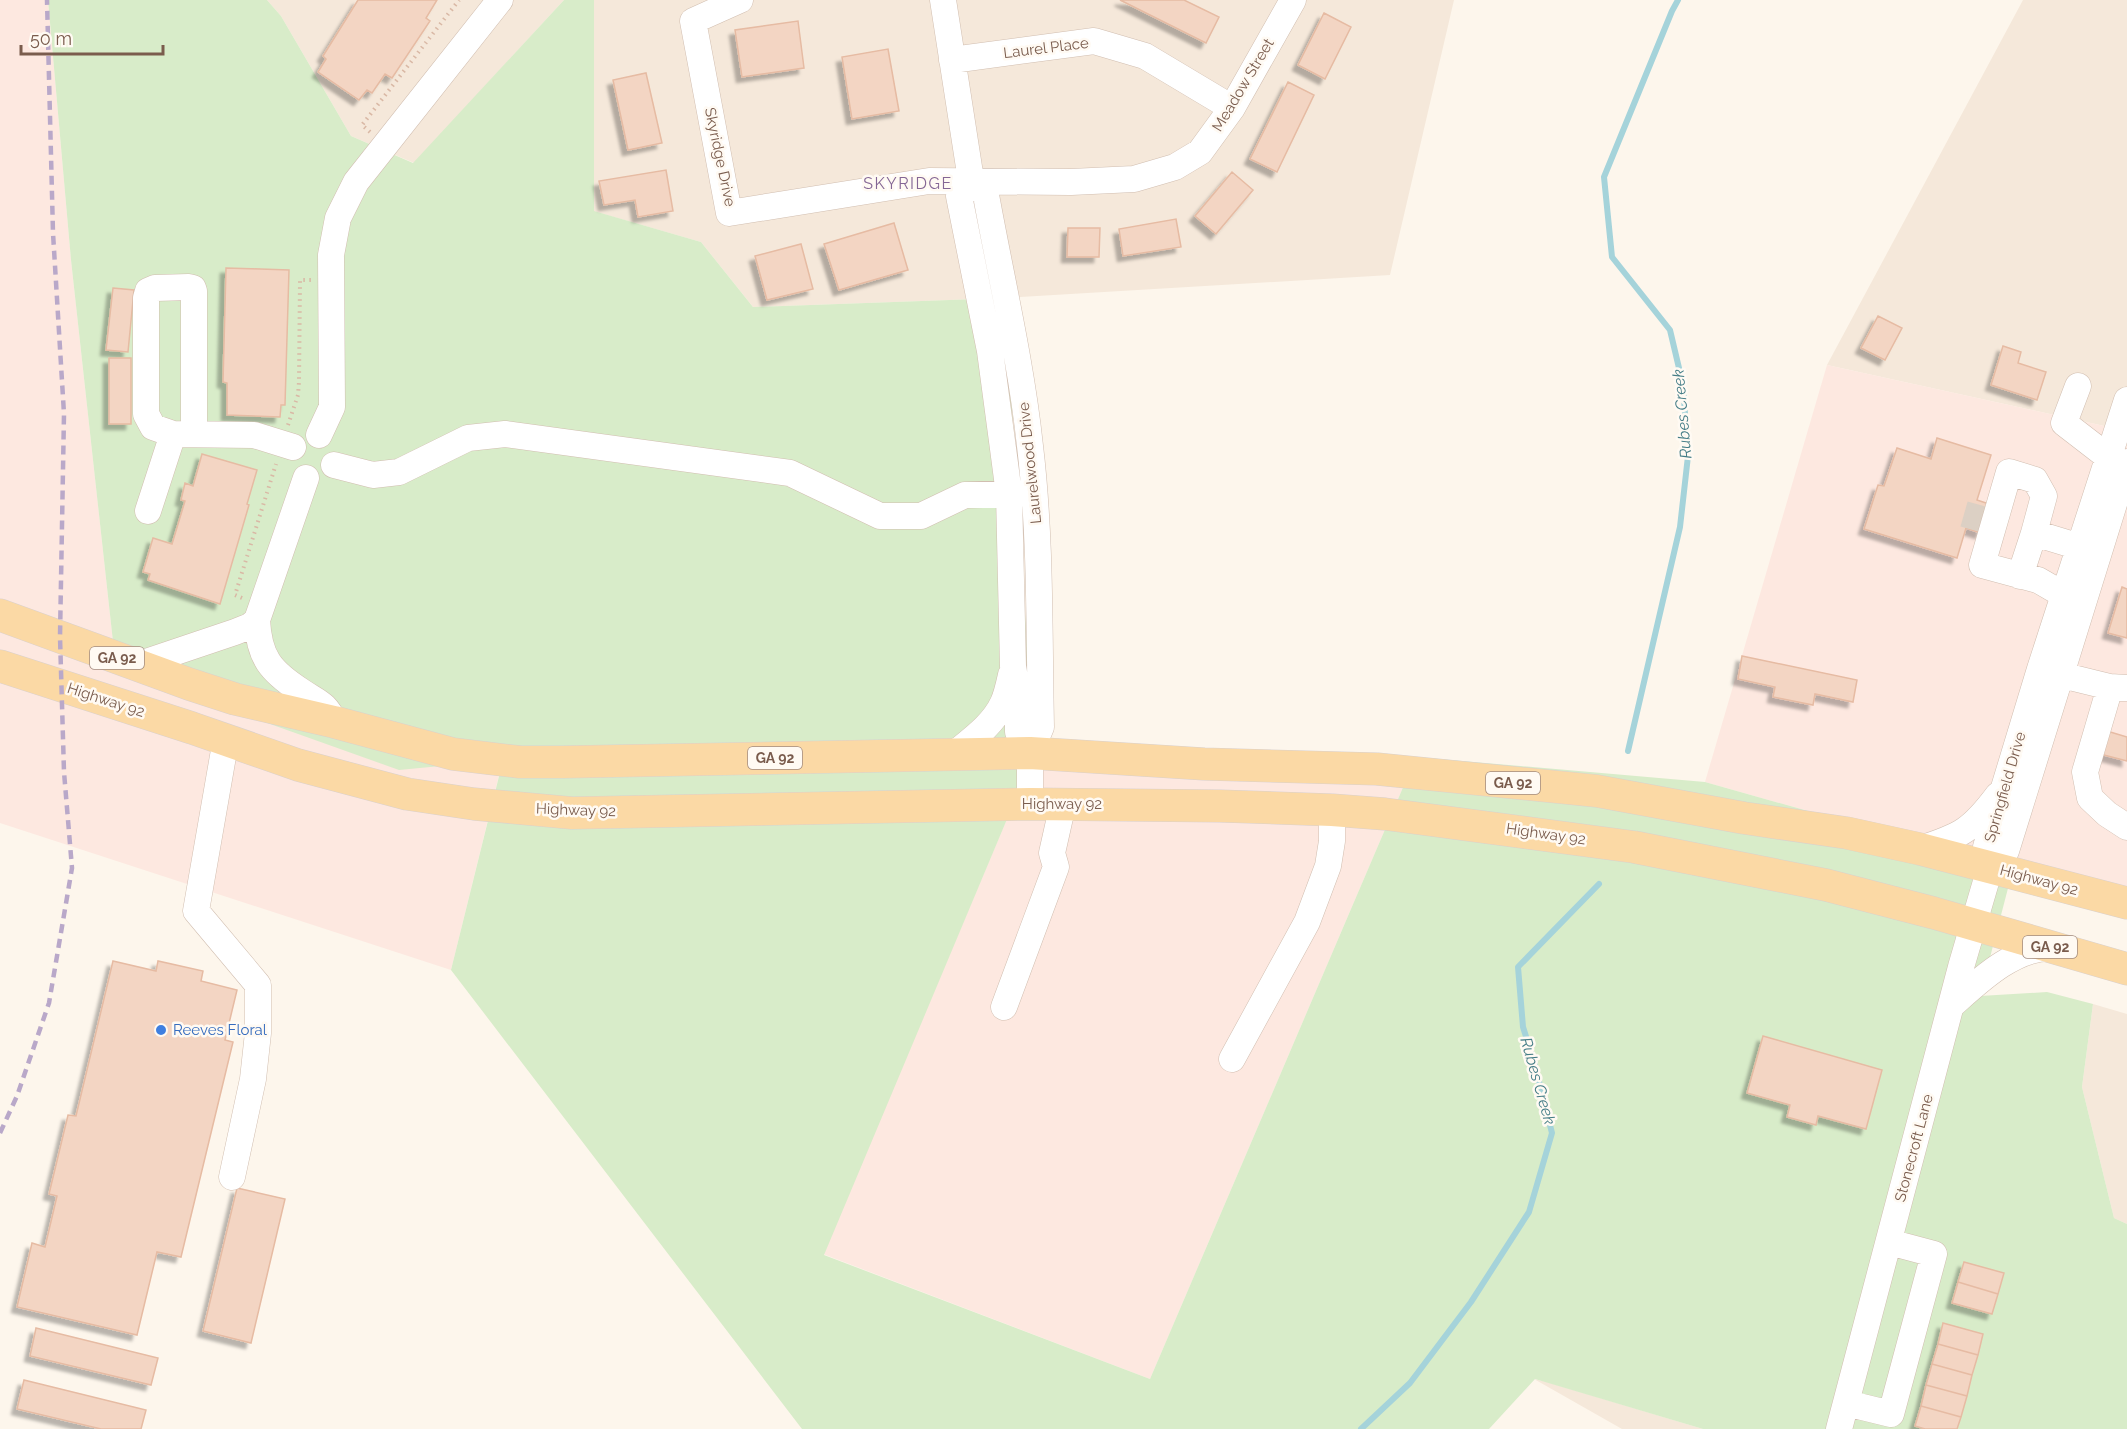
<svg xmlns="http://www.w3.org/2000/svg" width="2127" height="1429" font-family="Raleway,sans-serif">
  <defs>
    <filter id="shadow"><feDropShadow dx="-5.5" dy="5.5" stdDeviation="1.5" flood-color="#0004"/></filter>
  </defs>
  <rect width="100%" height="100%" fill="#fdf6ec"/>
  <path fill="#f5e8da" d="M267 0H564L414 163 351 136 281 16Z
    M594 0H1454L1390 275 1005 298 753 307 701 242 593 211Z
    M2023 0H2127V431L1827 365Z
    M2093 1004 2127 1014V1224L2114 1218 2082 1087Z
    M1534 1379 1547 1382 1703 1429H1622Z"/>
  <path fill="#fde8e0" d="M0 0H48L71 260 116 669 503 759 451 970 0 823Z
    M1827 365 2127 431V901L1705 782Z
    M1034 755 1416 757 1150 1379 823 1254Z"/>
  <path fill="#d8ecc9" d="M48 0H267L281 16 351 136 413 163 564 0H594V211L701 242 753 307 1005 298 1034 755 824 1255 1150 1379 1416 757 1705 782 2013 869 1980 996 2047 992 2093 1004 2082 1087 2114 1218 2127 1224V1429H1703L1535 1379 1489 1429H802L451 970 503 760 399 770 116 669 71 260Z"/>
  <g fill="none" stroke-linecap="round" stroke-linejoin="round">
    <path stroke="#a5d3da" stroke-width="6" d="M1628 751 1680 527 1688 456 1683 385 1670 330 1612 257 1604 177 1672 11 1678 0
      M1361 1429 1410 1383 1471 1302 1529 1212 1552 1133 1534 1062 1523 1027 1518 967 1599 884"/>
  </g>
  <path fill="#f3d5c3" stroke="#e6bba3" stroke-width="1.5" filter="url(#shadow)" d="M358 0H437L426 18 430 21 392 78 385 74 372 93 367 90 359 100 318 72 326 59 323 56Z
    M1120 0H1184L1219 17 1206 43Z
    M1324 13 1351 27 1325 79 1298 65Z
    M798 21 804 68 742 77 735 30Z
    M888 49 899 111 852 119 842 57Z
    M646 73 662 143 628 150 613 80Z
    M1288 82 1314 95 1277 172 1250 159Z
    M666 170 673 211 638 217 635 200 604 205 599 181Z
    M1232 172 1253 190 1216 234 1195 216Z
    M1176 219 1181 247 1123 256 1119 229Z
    M894 223 908 270 839 290 824 244Z
    M1068 228H1100L1099 257H1067Z
    M801 244 813 289 767 300 755 256Z
    M226 268 289 270 285 405H281L280 417 227 415V383L223 382Z
    M113 288 134 290 128 352 106 350Z
    M1878 316 1902 328 1885 360 1861 348Z
    M2003 346 2021 352 2018 363 2046 372 2037 400 1991 385Z
    M109 358H131V424H109Z
    M1937 438 1991 455 1977 500 1989 504 1981 533 1966 528 1957 558 1864 529 1878 485 1884 486 1897 448 1931 459Z
    M202 454 257 470 247 504 249 505 220 604 148 580 150 574 143 572 153 538 172 544 185 501 181 500 185 483 193 486Z
    M2122 587 2127 589V638L2108 633Z
    M1742 656 1857 680 1853 702 1815 694 1813 705 1773 697 1775 687 1738 679Z
    M2107 731 2127 737V761L2100 754Z
    M113 961 156 971 158 961 203 971 201 981 237 990 225 1040 233 1042 181 1257 157 1252 137 1335 17 1307 32 1243 45 1247 57 1196 49 1194 68 1115 76 1116Z
    M1763 1036 1882 1070 1866 1129 1818 1116 1816 1125 1787 1117 1790 1105 1747 1093Z
    M237 1188 285 1199 251 1343 203 1331Z
    M1964 1262 2004 1273 1998 1294 1958 1282Z
    M1958 1282 1998 1294 1992 1314 1952 1303Z
    M1943 1323 1983 1334 1978 1355 1938 1344Z
    M36 1328 158 1358 151 1385 30 1356Z
    M1938 1344 1978 1355 1972 1375 1932 1364Z
    M1932 1364 1972 1375 1967 1396 1926 1385Z
    M24 1380 146 1410 141 1429H101L17 1409Z
    M1926 1385 1967 1396 1961 1417 1921 1406Z
    M1921 1406 1961 1417 1957 1429H1925L1915 1426Z"/>
  <g fill="none" stroke-linecap="round" stroke-linejoin="round">
    <path stroke="#dcd0c4" stroke-width="26" stroke-dasharray="26 13" stroke-linecap="butt" d="M1973 530 1981 502"/>
    <defs>
      <path id="minor" d="M740 0 693 21 729 213 929 181 1071 182 1134 179 1175 167 1200 152 1232 108 1293 0
        M943 0 971 180 986 195C1001 278 1021 361 1030 446 1041 538 1039 633 1041 727L1030 753V804
        M952 60 1094 41 1145 56 1232 108
        M971 180 959 196 990 351 1002 441 1009 494 1013 666 1018 697V732L1030 753
        M2078 386 2064 423 2108 457
        M173 434 153 427 146 414V298L148 291 155 288 189 287 193 288 194 291V433
        M319 435 332 407 331 255 338 218 356 182 500 0
        M334 465 373 475 399 472 468 438 505 434 790 473 880 516H921L965 495 1034 493
        M148 511 173 434 254 435 293 447
        M2020 576 2034 533
        M2064 595 2038 580 1982 565 2009 472 2035 480 2044 496 2034 533 2093 551
        M257 620 306 478
        M137 665 235 632 250 626 257 620C259 657 270 671 301 691 317 702 326 703 334 722
        M2045 671 2110 687 2127 688
        M2110 687 2085 772 2090 798 2107 814 2127 827
        M226 739 196 911 258 985V1033L253 1079 232 1177
        M953 755C971 740 993 725 1003 703 1007 694 1009 684 1011 675
        M1920 849C1961 836 1972 830 1998 795
        M1990 868 2006 851 2127 462
        M1952 1005C1979 981 2015 946 2053 948
        M1004 1007 1056 867 1052 853 1063 804
        M1232 1059 1307 922 1328 866 1332 841V810
        M1846 1403 1891 1414 1934 1254 1889 1242
        M1839 1429 1961 967 1990 868 1986 847 2040 669 2127 400"/>
      <path id="major" d="M0 615 189 684 235 699 334 722 453 754 520 762H563L1030 753 1204 764 1377 769 1597 791 1744 818 1847 833 1920 849 2127 903
        M0 666 192 728 298 765 407 794 474 804 572 813 1030 804 1220 806 1332 810 1385 814 1634 847 1826 885 1934 913 2127 969"/>
    </defs>
    <use href="#minor" stroke="#d1beb0" stroke-width="27"/>
    <use href="#major" stroke="#dad1cd" stroke-width="33"/>
    <path stroke="#d9b8a5" stroke-width="4" stroke-dasharray="1.5 4.5" stroke-linecap="butt" d="M370 132 362 125 459 0
      M288 425 298 395 299 382 300 280H311
      M242 598 235 595 276 464"/>
    <use href="#minor" stroke="#fff" stroke-width="26"/>
    <use href="#major" stroke="#fbd9a5" stroke-width="32"/>
    <path stroke="#b9a8c9" stroke-width="4.5" stroke-dasharray="9 6" stroke-linecap="butt" d="M0 1133 17 1096 49 1003 72 868 64 772 60 637 64 414 53 233 47 0"/>
  </g>
  <circle fill="#3f7fe0" stroke="#fffaf3" stroke-width="2" cx="161" cy="1030" r="6"/>
  <g text-anchor="middle" dominant-baseline="central" stroke-width="5" stroke-linejoin="round" paint-order="stroke">
    <g fill="#fffaf3" stroke="#a28b7f" stroke-width="1.5">
      <rect x="90" y="647" width="54" height="22" rx="4.5"/>
      <rect x="748" y="747" width="54" height="22" rx="4.5"/>
      <rect x="1486" y="772" width="54" height="22" rx="4.5"/>
      <rect x="2023" y="936" width="54" height="22" rx="4.5"/>
    </g>
    <g font-size="14" font-weight="bold" fill="#7a5c4d">
      <text x="117" y="658">GA 92</text>
      <text x="775" y="758">GA 92</text>
      <text x="1513" y="783">GA 92</text>
      <text x="2050" y="947">GA 92</text>
    </g>
    <g font-size="15" fill="#7a5c4d" stroke="#fffaf3">
      <text transform="translate(1046 48) rotate(-7)">Laurel Place</text>
      <text transform="translate(1243 85) rotate(-59)">Meadow Street</text>
      <text transform="translate(720 157) rotate(78)">Skyridge Drive</text>
      <text transform="translate(1030 463) rotate(-96)">Laurelwood Drive</text>
      <text transform="translate(106 700) rotate(18)">Highway 92</text>
      <text transform="translate(2005 787) rotate(-74)">Springfield Drive</text>
      <text x="1062" y="804">Highway 92</text>
      <text transform="translate(576 810) rotate(2)">Highway 92</text>
      <text transform="translate(1546 834) rotate(8)">Highway 92</text>
      <text transform="translate(2039 880) rotate(15)">Highway 92</text>
      <text transform="translate(1914 1148) rotate(-75)">Stonecroft Lane</text>
    </g>
    <g font-size="15" fill="#366cbe" stroke="#fffaf3" text-anchor="start">
      <text x="173" y="1030">Reeves Floral</text>
    </g>
    <g font-size="16" letter-spacing="1.5" fill="#846695" stroke="#fffaf3">
      <text x="908" y="183">SKYRIDGE</text>
    </g>
    <g font-size="16" font-style="italic" fill="#437c86" stroke="#fffaf3">
      <text transform="translate(1682 414) rotate(-95)">Rubes Creek</text>
      <text transform="translate(1538 1081) rotate(74)">Rubes Creek</text>
    </g>
  </g>
  <path d="M21 45v9h142v-9" fill="none" stroke="#7a5c4d" stroke-width="3"/>
  <text x="30" y="45" font-size="18" fill="#7a5c4d" stroke="#fffaf3" stroke-width="4.5" paint-order="stroke">50 m</text>
</svg>
